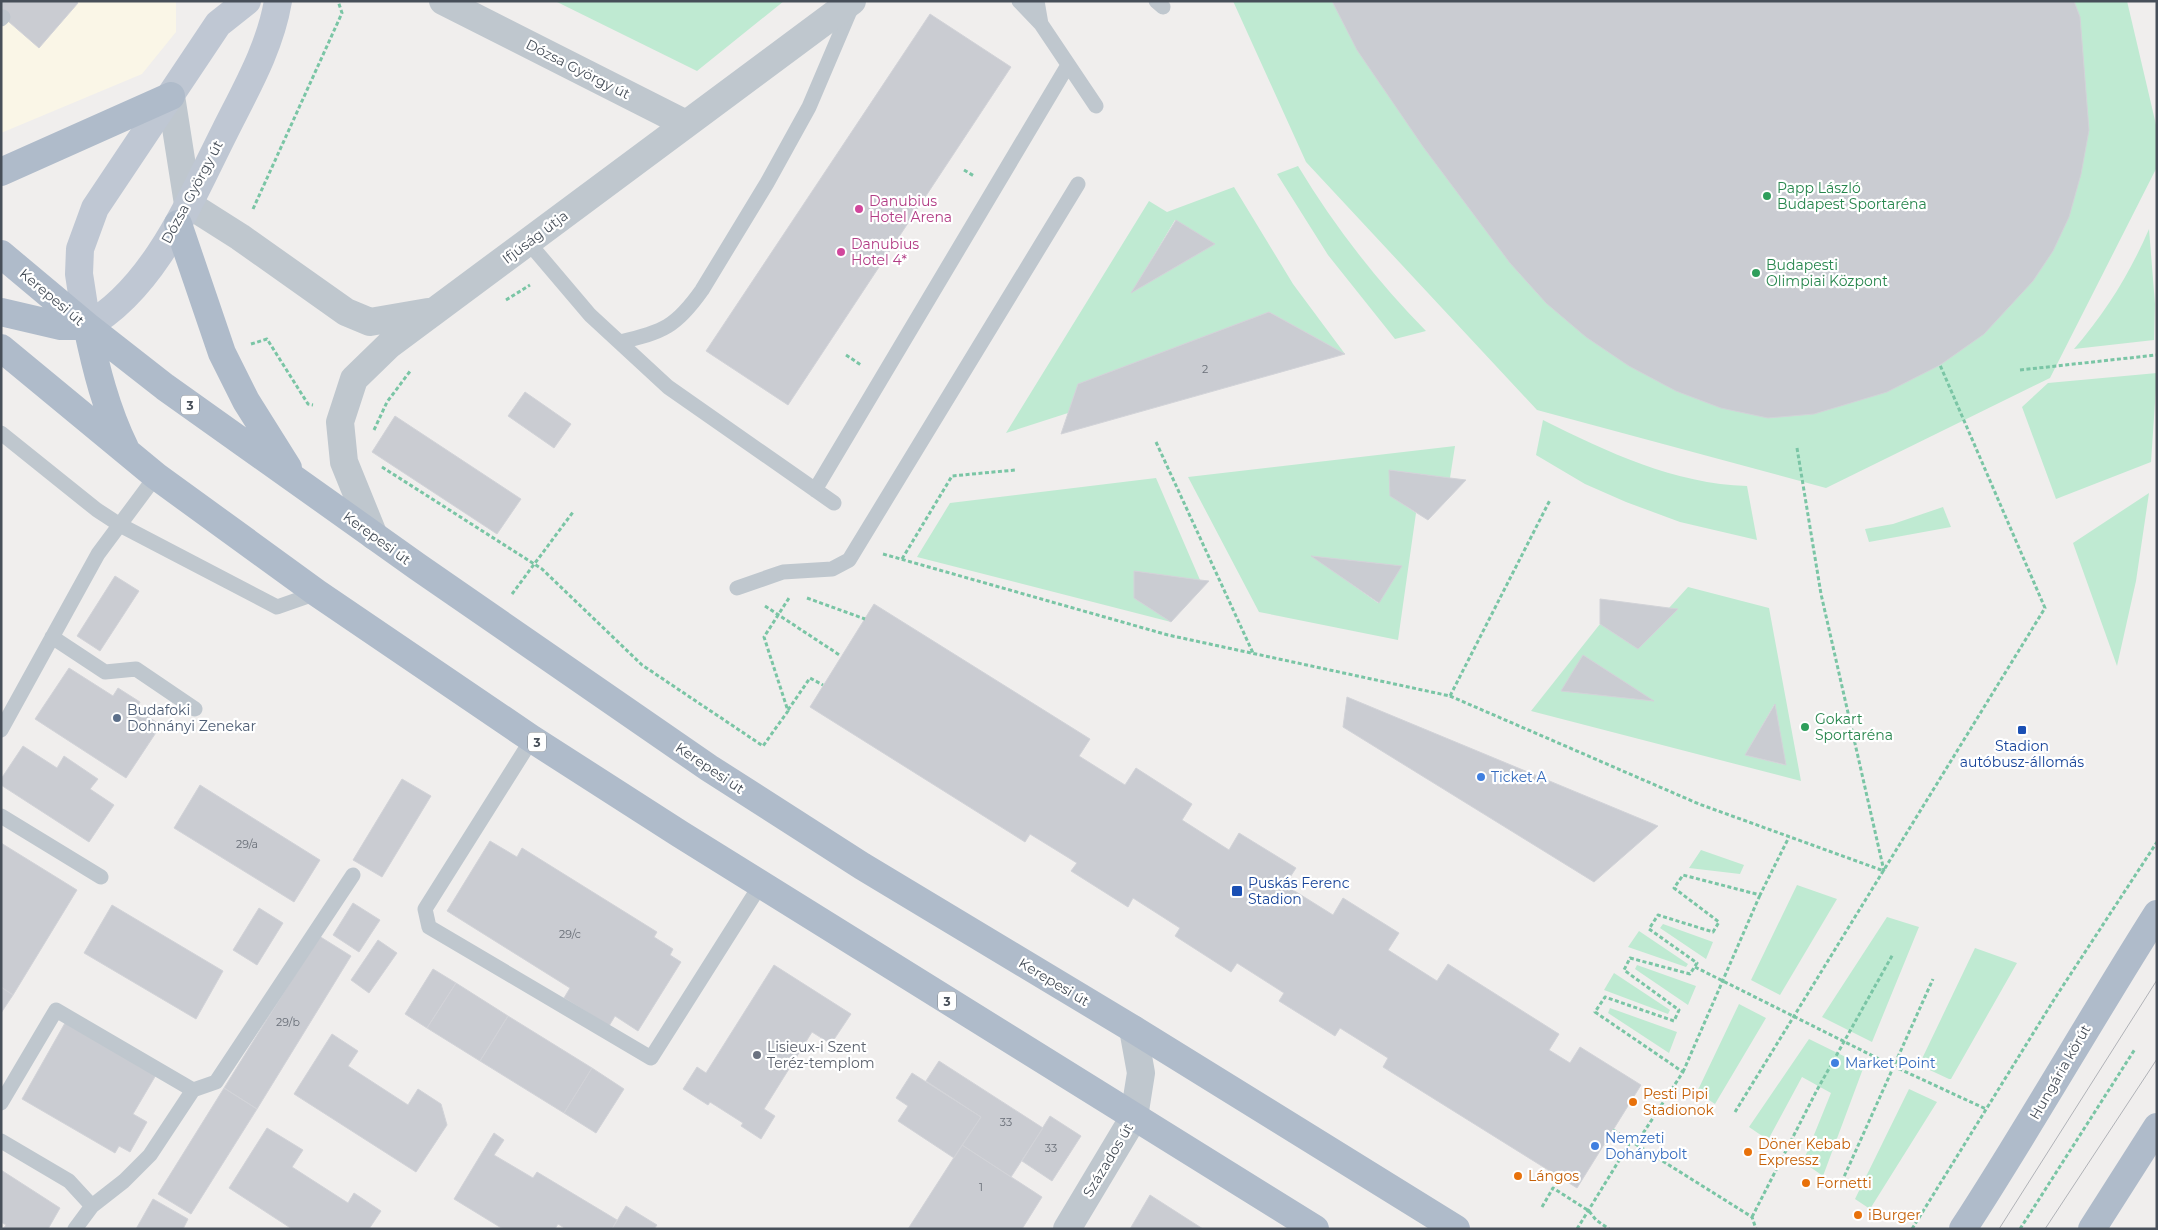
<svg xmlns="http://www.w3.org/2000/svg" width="2158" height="1230" font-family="Montserrat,sans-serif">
  <rect width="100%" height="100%" fill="#f0eeed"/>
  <path fill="#faf6e7" d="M1 1H176V32L142 74 1 133Z"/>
  <path fill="#bfead2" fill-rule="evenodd" d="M555 1H784L697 71Z
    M1233 1H2127L2157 129V167L2050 378 1826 488 1537 410 1306 162Z
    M1298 166C1334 226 1377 281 1426 331L1395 339 1328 255 1277 174Z
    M1234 187 1293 284 1345 354 1269 312 1078 384 1068 413 1006 433 1149 201 1167 212ZM1175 220 1214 244 1132 292Z
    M2149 229 2155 304 2154 340 2074 349C2106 312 2130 273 2149 229Z
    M2157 373 2151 462 2056 499 2022 407 2048 383Z
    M1543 420C1607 452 1675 484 1747 486L1757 540 1680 522 1626 502 1585 484 1536 455Z
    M1455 446 1450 478 1390 470 1391 496 1416 513 1398 640 1259 612 1188 477ZM1312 556 1402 566 1378 603Z
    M1156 478 1200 580 1134 571V598L1171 622 917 557 950 503Z
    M2149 493 2136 581 2117 666 2073 543Z
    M1943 507 1951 527 1869 542 1865 529 1893 524Z
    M1688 587 1769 608 1801 781 1531 711 1600 624 1638 649 1677 609 1669 608ZM1583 655 1653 701 1562 691ZM1774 705H1775L1785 765 1745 755Z
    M1701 850 1744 865 1740 874 1689 868Z
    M1797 885 1837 899 1780 995 1751 980Z
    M1887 917 1919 927 1872 1042 1822 1017Z
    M1663 924 1713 942 1706 959 1660 928Z
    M1639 931 1688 964 1686 967 1628 947Z
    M1975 948 2017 963 1951 1079H1949L1919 1065Z
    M1637 965 1696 986 1688 1005 1635 969Z
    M1614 973 1670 1010 1668 1014 1604 990Z
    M1739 1004 1766 1018 1715 1104 1697 1092Z
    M1610 1008 1677 1032 1669 1053 1608 1013Z
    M1809 1039 1864 1066 1823 1176 1803 1162 1831 1093 1802 1077 1768 1140 1749 1127Z
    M1909 1089 1937 1102 1870 1209 1855 1199Z"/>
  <path fill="#caccd2" stroke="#d2d3d8" d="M1 1H76L78 3 39 48 1 15Z
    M1332 1H2074L2080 17 2089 130 2081 174 2069 217 2053 251 2033 281 1984 334 1940 365 1887 392 1814 414 1768 418 1721 408 1676 391 1629 366 1586 337 1546 303 1510 263 1424 148 1357 50Z
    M930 14 1011 67 788 405 706 351Z
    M1176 220 1215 244 1131 293Z
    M1269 312 1345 354 1061 434 1078 384Z
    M525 392 571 424 554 448 508 416Z
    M395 416 521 499 497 534 372 452Z
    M1389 470 1450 478 1466 480 1428 520 1390 496Z
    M1311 556 1402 566 1379 603Z
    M1134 571 1200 580 1209 581 1171 622 1134 598Z
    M115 576 139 591 100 651 77 636Z
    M1600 599 1669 608 1678 609 1638 649 1600 624Z
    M874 604 1090 739 1079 756 1125 785 1136 768 1192 804 1182 820 1229 850 1239 833 1296 868 1285 885 1333 915 1343 898 1399 933 1388 950 1437 981 1448 964 1559 1034 1549 1050 1570 1063 1580 1047 1641 1085 1577 1188 1383 1067 1388 1058 1340 1028 1335 1036 1279 1001 1284 993 1237 963 1231 972 1175 936 1180 928 1133 898 1128 907 1071 871 1077 863 1030 834 1025 842 810 707Z
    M1583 655 1654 701 1561 691Z
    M69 668 113 696 118 688 140 702 136 709 161 725 126 778 35 719Z
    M1347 697 1658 826 1594 882 1343 727Z
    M1775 704 1786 765 1745 755Z
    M23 746 57 768 64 756 98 779 90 789 114 805 89 842 1 785V779Z
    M402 779 431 796 382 877 353 860Z
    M200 785 320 860 294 902 174 828Z
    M490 841 517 857 522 848 657 932 654 937 673 949 670 955 681 962 638 1031 615 1016 609 1026 564 998 570 988 447 911Z
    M1 843 77 890 13 995 1 987Z
    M353 903 380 920 359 952 333 935Z
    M112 905 223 971 196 1019 84 953Z
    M259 908 283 923 257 965 233 950Z
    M319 936 351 956 257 1109 224 1088Z
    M378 940 397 953 369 993 351 980Z
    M774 965 851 1014 831 1044 812 1032 764 1109 775 1116 761 1139 741 1126 743 1123 710 1102 708 1105 683 1089 697 1067 706 1073Z
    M433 969 456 983 427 1028 405 1014Z
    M456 983 508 1016 480 1061 427 1028Z
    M1 987 13 995 1 1013Z
    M508 1016 592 1068 564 1113 480 1061Z
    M65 1023 156 1075 133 1114 147 1122 130 1152 119 1146 115 1153 22 1099Z
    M332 1034 358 1051 348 1066 408 1105 418 1089 441 1104 447 1125 416 1172 294 1094Z
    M939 1061 1043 1128 1011 1177 962 1145 981 1117 926 1081Z
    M592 1068 624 1089 596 1133 564 1113Z
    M912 1073 981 1117 954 1158 898 1121 908 1106 896 1098Z
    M224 1088 257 1109 191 1214 158 1194Z
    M1050 1116 1081 1136 1052 1181 1022 1161Z
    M267 1128 303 1150 292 1167 348 1203 354 1193 381 1211 369 1229H292L229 1188Z
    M494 1133 504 1140 494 1155 533 1178 537 1172 617 1220 612 1229H566L558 1224 555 1229H503L454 1199Z
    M962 1145 1042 1197 1022 1229H908Z
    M1 1170 60 1208 48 1229H3L6 1225 1 1222Z
    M1150 1195 1203 1229H1130Z
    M153 1199 188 1219 183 1229H136Z
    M626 1206 657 1225 654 1229H612Z"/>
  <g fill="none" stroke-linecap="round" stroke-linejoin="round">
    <path stroke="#7ac5a5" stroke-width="3" stroke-dasharray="4 2.5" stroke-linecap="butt" d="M964 170 974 176
      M253 209 342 13 338 1
      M506 300 530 285
      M251 344 267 339 308 404 313 405
      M846 355 861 365
      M2020 370 2156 355
      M374 430 387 402 411 370
      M1156 442 1253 653
      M1797 448 1821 594 1884 871
      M382 467 542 569 642 665 763 746 788 711 764 637 789 598
      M883 554 1168 635 1450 696 1550 500
      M902 559 952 476 1015 470
      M512 594 573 512
      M807 598 865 619
      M765 606 841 656
      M1450 696 1699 804 1884 871
      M788 710 810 678 823 685
      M1695 967 1893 1066 1986 1109
      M1683 1072 1760 895
      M1735 1112 2045 608 1940 365
      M1613 1130 1752 1217 1756 1229
      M1636 1144 1683 1072 1595 1012 1605 997 1674 1021 1679 1010 1624 970 1630 958 1690 974 1697 963 1649 929 1658 915 1713 932 1719 922 1674 888 1683 875 1760 895 1789 837
      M1839 1188 1933 979
      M1542 1207 1553 1188 1589 1211 1596 1220 1609 1229
      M1752 1217 1817 1090 1893 954
      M1577 1229 1631 1141
      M1912 1229 2055 998 2157 842
      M2020 1229 2135 1049"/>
    <path stroke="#bfc7ce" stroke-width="15" d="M1019 1 1041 24 1096 106
      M1037 1 1041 24
      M1156 1 1163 7
      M1 19 3 17
      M528 242 590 315 668 387 834 503
      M620 342C663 332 676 327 702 290L767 183 809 107 852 6
      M1 433 97 510 120 525 277 607 317 593
      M815 490 1068 65
      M737 588 783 572 832 569 849 560 1078 184
      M52 637 105 672 136 669 195 709
      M1 730 98 554 156 476
      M532 739 425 909 429 927 651 1058 761 884
      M1 816 101 877
      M1 1103 56 1010 193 1090
      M1 1141 69 1181 92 1206
      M75 1229 92 1206 124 1181 150 1155 193 1090 216 1082 353 875"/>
    <path stroke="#bfc7ce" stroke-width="28" d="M443 1 686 124
      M171 96 188 204 240 237 346 312 370 322 428 312
      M374 536 344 462 340 422 354 379 389 345 852 1
      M1067 1229 1134 1117 1141 1073 1133 1029"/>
    <path stroke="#bfc7d3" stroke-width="28" d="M247 1 218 24 95 208 80 249 79 274 87 326C155 288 191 198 225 131 246 89 270 48 278 1"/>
    <path stroke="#afbbca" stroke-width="28" d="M1 172 171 96
      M178 224 222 353 246 401 288 468
      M1 254 87 326 165 387 418 567 709 768 862 866 1133 1029 1456 1229
      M1 312 61 326H87
      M87 326C96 369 106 409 125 448
      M1 348 156 476 317 593 532 739 680 834 1315 1229
      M1963 1229C2030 1126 2091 1018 2157 914
      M2092 1229 2157 1127"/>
    <path stroke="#b0b2b7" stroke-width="1" d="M1999 1229 2157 980
      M2045 1229 2157 1059"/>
  </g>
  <g fill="#2e9e5b" stroke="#fff" stroke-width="2">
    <circle cx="1767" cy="196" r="5"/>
    <circle cx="1756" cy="273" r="5"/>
    <circle cx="1805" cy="727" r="5"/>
  </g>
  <g fill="#d1479c" stroke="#fff" stroke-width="2">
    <circle cx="859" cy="209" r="5"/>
    <circle cx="841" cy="252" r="5"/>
  </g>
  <circle fill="#5c6f8a" stroke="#fff" stroke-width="2" cx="117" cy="718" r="5"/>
  <g fill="#1a4fb4" stroke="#fff" stroke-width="2">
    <rect x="2017" y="725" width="10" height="10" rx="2.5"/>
    <rect x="1231" y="885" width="12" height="12" rx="2.5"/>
  </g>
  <g fill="#3f7fe0" stroke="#fff" stroke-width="2">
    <circle cx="1481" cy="777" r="5"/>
    <circle cx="1835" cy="1063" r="5"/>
    <circle cx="1595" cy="1146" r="5"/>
  </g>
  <circle fill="#6b7280" stroke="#fff" stroke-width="2" cx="757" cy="1055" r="5"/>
  <g fill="#e8710a" stroke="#fff" stroke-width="2">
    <circle cx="1633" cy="1102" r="5"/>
    <circle cx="1748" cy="1152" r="5"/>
    <circle cx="1518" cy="1176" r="5"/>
    <circle cx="1806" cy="1183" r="5"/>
    <circle cx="1858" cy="1215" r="5"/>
  </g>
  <g text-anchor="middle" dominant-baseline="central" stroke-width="4.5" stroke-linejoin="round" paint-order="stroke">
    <g font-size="11" fill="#686e77">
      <text x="1205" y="369">2</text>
      <text x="247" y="844">29/a</text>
      <text x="570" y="934">29/c</text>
      <text x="288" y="1022">29/b</text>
      <text x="1006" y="1122">33</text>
      <text x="1051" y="1148">33</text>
      <text x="981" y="1187">1</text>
    </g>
    <g fill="#fff" stroke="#7e848b" stroke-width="1">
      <rect x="181" y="395.5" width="18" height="19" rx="4"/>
      <rect x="528" y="732.5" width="18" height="19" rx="4"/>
      <rect x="938" y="991.5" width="18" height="19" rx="4"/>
    </g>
    <g font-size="12" font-weight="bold" fill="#474f59">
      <text x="190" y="405">3</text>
      <text x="537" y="742">3</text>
      <text x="947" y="1001">3</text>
    </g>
    <g font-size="14" fill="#474f59" stroke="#fff">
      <text transform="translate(578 69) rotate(27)">Dózsa György út</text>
      <text transform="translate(192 192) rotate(-62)">Dózsa György út</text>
      <text transform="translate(535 237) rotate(-37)">Ifjúság útja</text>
      <text transform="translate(52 297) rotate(40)">Kerepesi út</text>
      <text transform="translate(377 538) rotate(36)">Kerepesi út</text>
      <text transform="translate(710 768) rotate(34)">Kerepesi út</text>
      <text transform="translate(1054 982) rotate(31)">Kerepesi út</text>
      <text transform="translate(2060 1072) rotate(-60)">Hungária körút</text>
      <text transform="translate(1108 1160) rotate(-59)">Százados út</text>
    </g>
    <g font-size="14" fill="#27864d" stroke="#fff" text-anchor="start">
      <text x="1777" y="188">Papp László<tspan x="1777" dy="16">Budapest Sportaréna</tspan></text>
      <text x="1766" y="265">Budapesti<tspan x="1766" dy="16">Olimpiai Központ</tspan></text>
      <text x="1815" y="719">Gokart<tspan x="1815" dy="16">Sportaréna</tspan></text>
    </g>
    <g font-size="14" fill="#b23c85" stroke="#fff" text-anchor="start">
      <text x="869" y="201">Danubius<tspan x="869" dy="16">Hotel Arena</tspan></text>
      <text x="851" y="244">Danubius<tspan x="851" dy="16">Hotel 4*</tspan></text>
    </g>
    <g font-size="14" fill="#4e5e75" stroke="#fff" text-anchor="start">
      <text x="127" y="710">Budafoki<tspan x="127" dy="16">Dohnányi Zenekar</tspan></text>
    </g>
    <g font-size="14" fill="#164399" stroke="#fff">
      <text x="2022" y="746">Stadion<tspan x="2022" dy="16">autóbusz-állomás</tspan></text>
      <text x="1248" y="883" text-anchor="start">Puskás Ferenc<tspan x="1248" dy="16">Stadion</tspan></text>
    </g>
    <g font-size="14" fill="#366cbe" stroke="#fff" text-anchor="start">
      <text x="1491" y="777">Ticket A</text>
      <text x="1845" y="1063">Market Point</text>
      <text x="1605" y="1138">Nemzeti<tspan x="1605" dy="16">Dohánybolt</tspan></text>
    </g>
    <g font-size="14" fill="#5b616d" stroke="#fff" text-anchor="start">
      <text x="767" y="1047">Lisieux-i Szent<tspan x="767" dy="16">Teréz-templom</tspan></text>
    </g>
    <g font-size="14" fill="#c56008" stroke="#fff" text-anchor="start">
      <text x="1643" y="1094">Pesti Pipi<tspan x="1643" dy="16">Stadionok</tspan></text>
      <text x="1758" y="1144">Döner Kebab<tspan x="1758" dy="16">Expressz</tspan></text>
      <text x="1528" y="1176">Lángos</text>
      <text x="1816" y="1183">Fornetti</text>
      <text x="1868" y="1215">iBurger</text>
    </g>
  </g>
  <rect width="2158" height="1230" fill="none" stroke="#474f59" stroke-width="5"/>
</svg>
